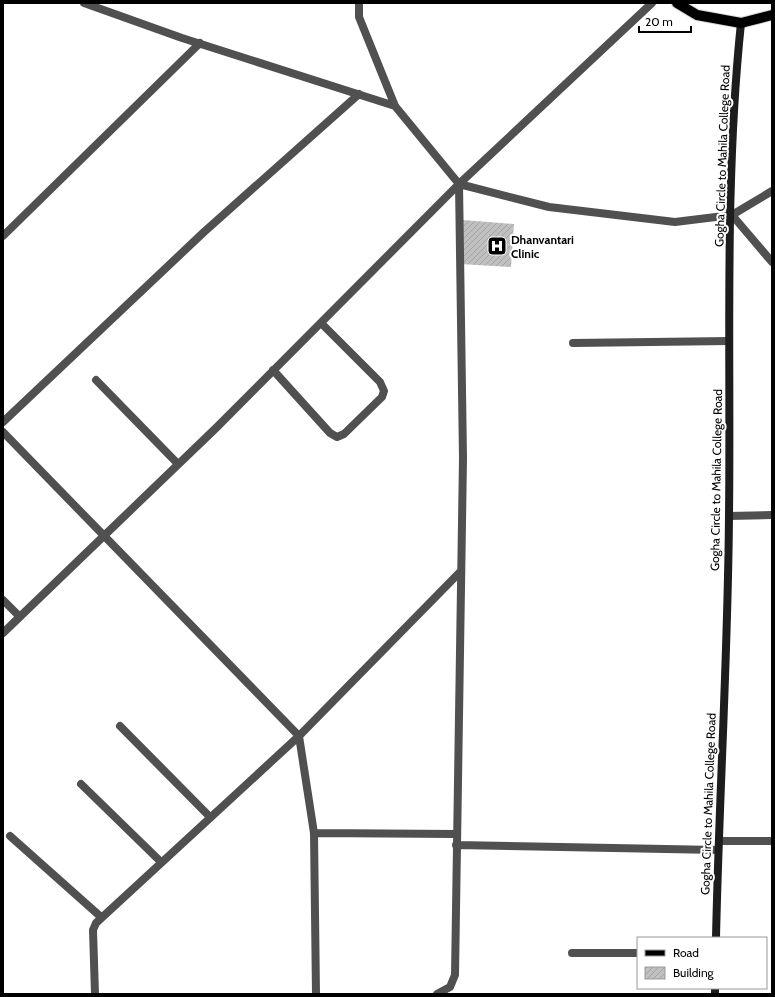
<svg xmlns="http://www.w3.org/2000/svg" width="775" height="997" font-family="Cabin,sans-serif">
  <defs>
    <pattern id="building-hatch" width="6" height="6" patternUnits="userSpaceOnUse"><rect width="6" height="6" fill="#c0c0c0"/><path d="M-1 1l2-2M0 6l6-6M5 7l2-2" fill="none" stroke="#a3a3a3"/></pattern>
  </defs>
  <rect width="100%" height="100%" fill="#fff"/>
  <path fill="url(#building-hatch)" d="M463 220 514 224 511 267 460 264Z"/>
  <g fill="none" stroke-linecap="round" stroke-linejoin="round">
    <defs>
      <path id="primary" d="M677 3 697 15 741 23 772 15"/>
    </defs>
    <use href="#primary" stroke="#dbdbdb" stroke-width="12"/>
    <path stroke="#505050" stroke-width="8" d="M84 3 182 38 395 106
      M359 3V17L395 106 459 184 549 207 675 222 732 215 772 191
      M732 215 772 262
      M3 236 200 43
      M573 343 729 341
      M273 370 330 433 337 437 344 434 382 397 384 391 380 382 321 323
      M96 380 178 464
      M3 422 204 232 359 94
      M3 432 299 736 96 923 93 930 95 994
      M729 516 772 515
      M3 600 20 617
      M3 633 216 428 459 184 652 3
      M120 726 210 817
      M81 784 161 862
      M314 833 316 994
      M456 834 314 833 299 736 461 571
      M10 836 101 917
      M719 841H772
      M456 845 718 850
      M572 953H638
      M437 994 450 987 455 975 463 458 459 184"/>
    <path stroke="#1d1d1d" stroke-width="8" d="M716 938C719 797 728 656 729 515 731 351 724 186 741 23
      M715 994V988"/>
    <use href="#primary" stroke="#000" stroke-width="10"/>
  </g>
  <defs>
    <symbol id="hospital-square" viewBox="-11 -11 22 22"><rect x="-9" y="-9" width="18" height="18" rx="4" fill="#000" stroke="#fff"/><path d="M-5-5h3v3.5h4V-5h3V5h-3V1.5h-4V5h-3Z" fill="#fff"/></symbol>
  </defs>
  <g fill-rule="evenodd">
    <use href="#hospital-square" x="486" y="235" width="22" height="22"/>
  </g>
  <g text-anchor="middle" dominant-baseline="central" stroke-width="4" stroke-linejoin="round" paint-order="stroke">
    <g font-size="12" fill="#000" stroke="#fff">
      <text transform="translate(722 156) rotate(-88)">Gogha Circle to Mahila College Road</text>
      <text transform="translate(716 480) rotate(-89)">Gogha Circle to Mahila College Road</text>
      <text transform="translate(708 804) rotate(-88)">Gogha Circle to Mahila College Road</text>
    </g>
    <g font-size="12" font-weight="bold" fill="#000" stroke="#fff" text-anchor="start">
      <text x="511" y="239">Dhanvantari<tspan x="511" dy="14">Clinic</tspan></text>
    </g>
  </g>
  <rect width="775" height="997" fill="none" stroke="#000000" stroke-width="8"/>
  <rect x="637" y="937" width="130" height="52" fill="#ffffff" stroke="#999999"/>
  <rect x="645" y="950" width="20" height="6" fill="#000000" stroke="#999999"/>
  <text x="673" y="957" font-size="12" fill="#000000">Road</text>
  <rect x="645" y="967" width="20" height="12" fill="url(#building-hatch)" stroke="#999999"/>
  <text x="673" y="977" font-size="12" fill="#000000">Building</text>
  <path d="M639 26v6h52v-6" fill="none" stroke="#000000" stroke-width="2"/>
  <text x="645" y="26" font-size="12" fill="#000000" stroke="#ffffff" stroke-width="3" paint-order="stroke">20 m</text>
</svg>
